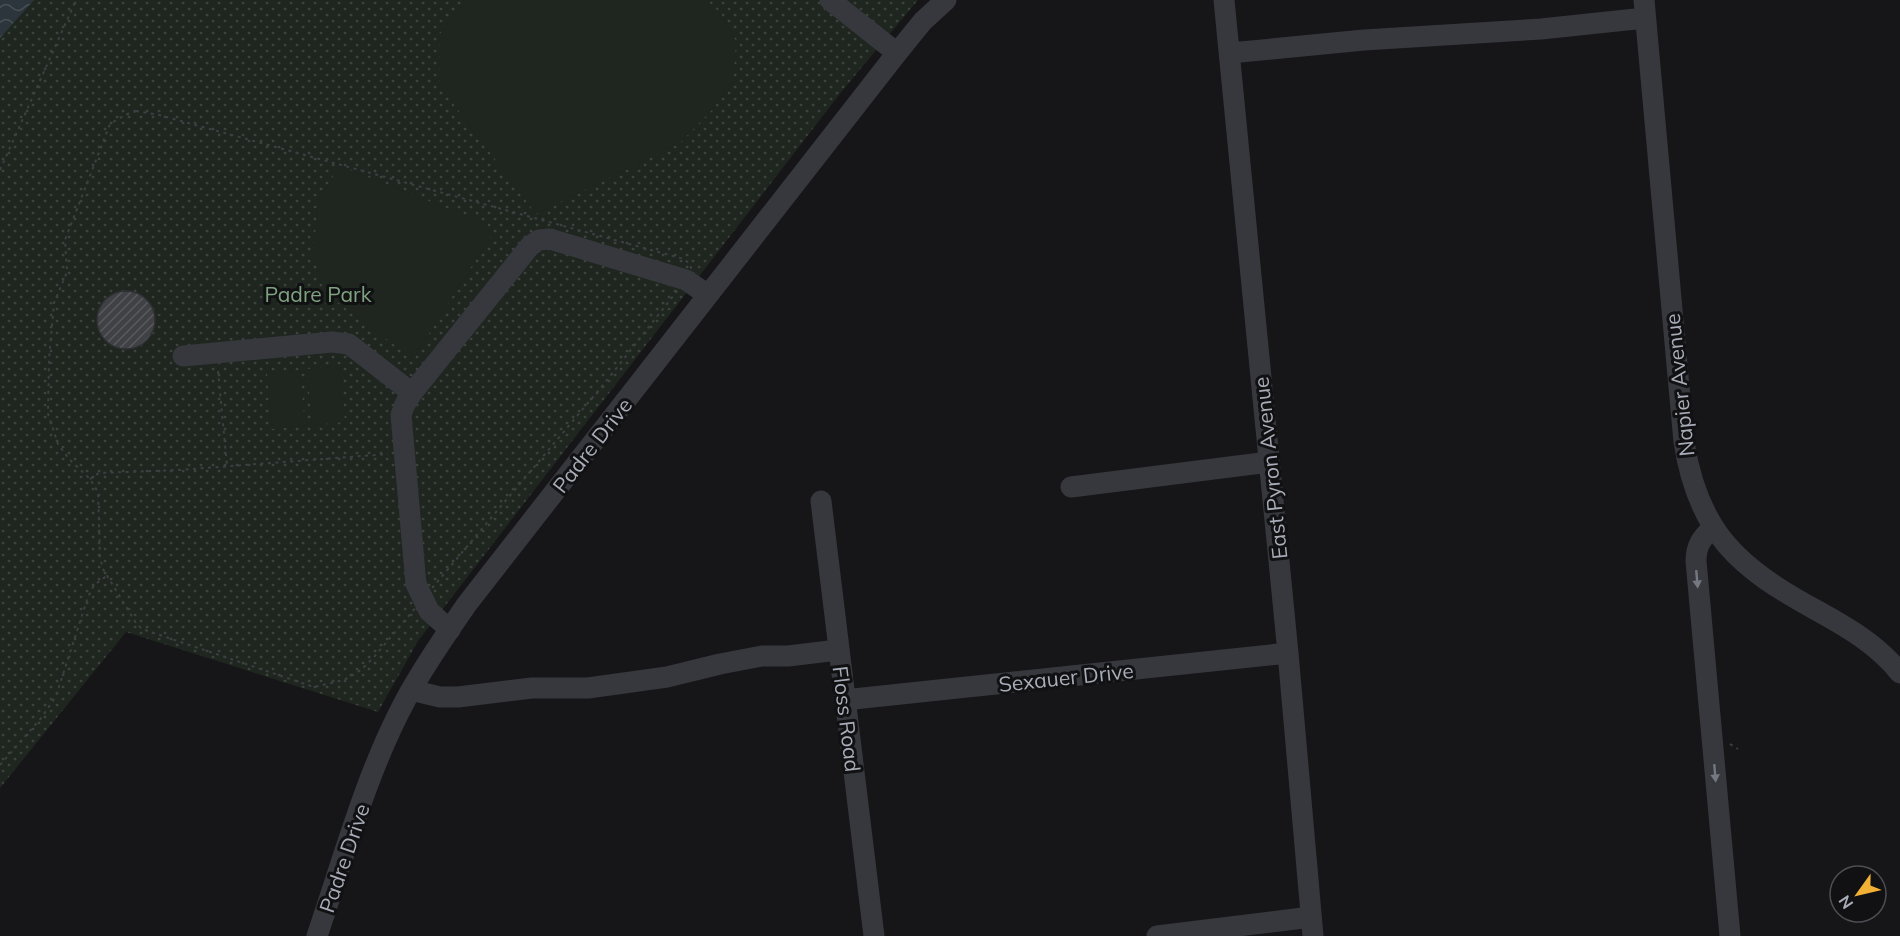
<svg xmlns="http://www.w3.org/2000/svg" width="1900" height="936" font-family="Mulish,sans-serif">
  <defs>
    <pattern id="grass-dots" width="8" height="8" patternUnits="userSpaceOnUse" patternTransform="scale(1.5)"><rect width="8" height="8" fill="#1e261f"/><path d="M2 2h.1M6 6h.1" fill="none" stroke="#3c433d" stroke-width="1.8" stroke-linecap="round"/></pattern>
    <pattern id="water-waves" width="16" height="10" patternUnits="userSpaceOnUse" patternTransform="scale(1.5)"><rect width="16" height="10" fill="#2c353c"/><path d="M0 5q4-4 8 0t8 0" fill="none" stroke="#485056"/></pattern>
    <pattern id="building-hatch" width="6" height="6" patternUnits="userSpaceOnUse" patternTransform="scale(1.5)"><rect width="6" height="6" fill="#404145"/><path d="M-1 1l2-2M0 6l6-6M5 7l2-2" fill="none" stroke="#595a5e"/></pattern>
  </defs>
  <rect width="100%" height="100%" fill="#161618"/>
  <path fill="url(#grass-dots)" d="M0 0H918L842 91 418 641 378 712 126 632 0 788Z"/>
  <path fill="#1e261f" d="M466 0H707L720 13 736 41 733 84 711 111 680 143 536 214 440 86V34Z
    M340 166 487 224 492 234 413 359 324 292 313 253 319 198Z
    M340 367 345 422 312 425 307 369Z
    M300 371 305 426 272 429 267 373Z"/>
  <path fill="url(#water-waves)" d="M0 0H34L0 38Z"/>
  <path fill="url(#building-hatch)" stroke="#303034" stroke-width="1.5" d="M97 320a29 29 0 1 1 58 0a29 29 0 1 1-58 0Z"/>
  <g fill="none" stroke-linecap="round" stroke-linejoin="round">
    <path stroke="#3d3f44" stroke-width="2" stroke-dasharray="3 4.5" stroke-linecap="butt" d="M136 111 159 115 684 259 690 264 692 272 604 384 374 657 361 670 344 680 314 687 142 629 136 623 103 569 100 557 98 492 90 479 69 459 58 444 48 414 49 359 54 303 67 272 65 240 110 124 125 115Z
      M0 170 76 0
      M218 371 227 466
      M90 479 99 473 179 470 388 454
      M1730 744 1738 749
      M0 765 42 717 56 696 88 597 94 585 108 575"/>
    <path stroke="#37383d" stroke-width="21" d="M830 0 897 53
      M1224 0 1288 653 1313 936
      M1644 0 1684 442C1698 533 1739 568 1816 610 1847 627 1878 645 1900 673
      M1230 53 1364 40 1541 29 1645 18
      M183 356 332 342 349 344 412 393
      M1071 487 1269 462
      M821 501 874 936
      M1713 527C1702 538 1696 545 1696 561L1730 936
      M450 630 429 611 416 584 401 415 405 404 412 393 530 246 539 240 550 239 686 280 708 295
      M411 690 440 697H458L532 688H588L667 677 720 664 762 656H788L838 650
      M844 700 1288 653
      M317 936C344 857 366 774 405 701 423 667 445 636 467 604L897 53 923 21 946 0
      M1157 936 1311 917"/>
  </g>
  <defs><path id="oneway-solid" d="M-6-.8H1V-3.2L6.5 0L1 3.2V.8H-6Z" transform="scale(1.5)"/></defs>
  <g fill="#757881">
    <use href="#oneway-solid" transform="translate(1697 579) rotate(85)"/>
    <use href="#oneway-solid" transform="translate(1715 773) rotate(85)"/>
  </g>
  <g text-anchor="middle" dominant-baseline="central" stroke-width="6" stroke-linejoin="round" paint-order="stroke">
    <g font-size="21" fill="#7fa381" stroke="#111113">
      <text x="318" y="294">Padre Park</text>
    </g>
    <g font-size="21" fill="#a8adb8" stroke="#111113">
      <text transform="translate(1679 385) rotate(-96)">Napier Avenue</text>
      <text transform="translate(592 445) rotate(-52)">Padre Drive</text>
      <text transform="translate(1270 468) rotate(-96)">East Pyron Avenue</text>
      <text transform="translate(1066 677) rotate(-6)">Sexauer Drive</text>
      <text transform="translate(847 719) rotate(83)">Floss Road</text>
      <text transform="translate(344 858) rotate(-71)">Padre Drive</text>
    </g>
  </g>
  <g transform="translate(1858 894) rotate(236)"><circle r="28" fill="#111113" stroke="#4d4f55" stroke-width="1.5"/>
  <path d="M0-4.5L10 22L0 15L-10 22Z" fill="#f2b134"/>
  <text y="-9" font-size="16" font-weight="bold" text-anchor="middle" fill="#a8adb8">N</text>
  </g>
</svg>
